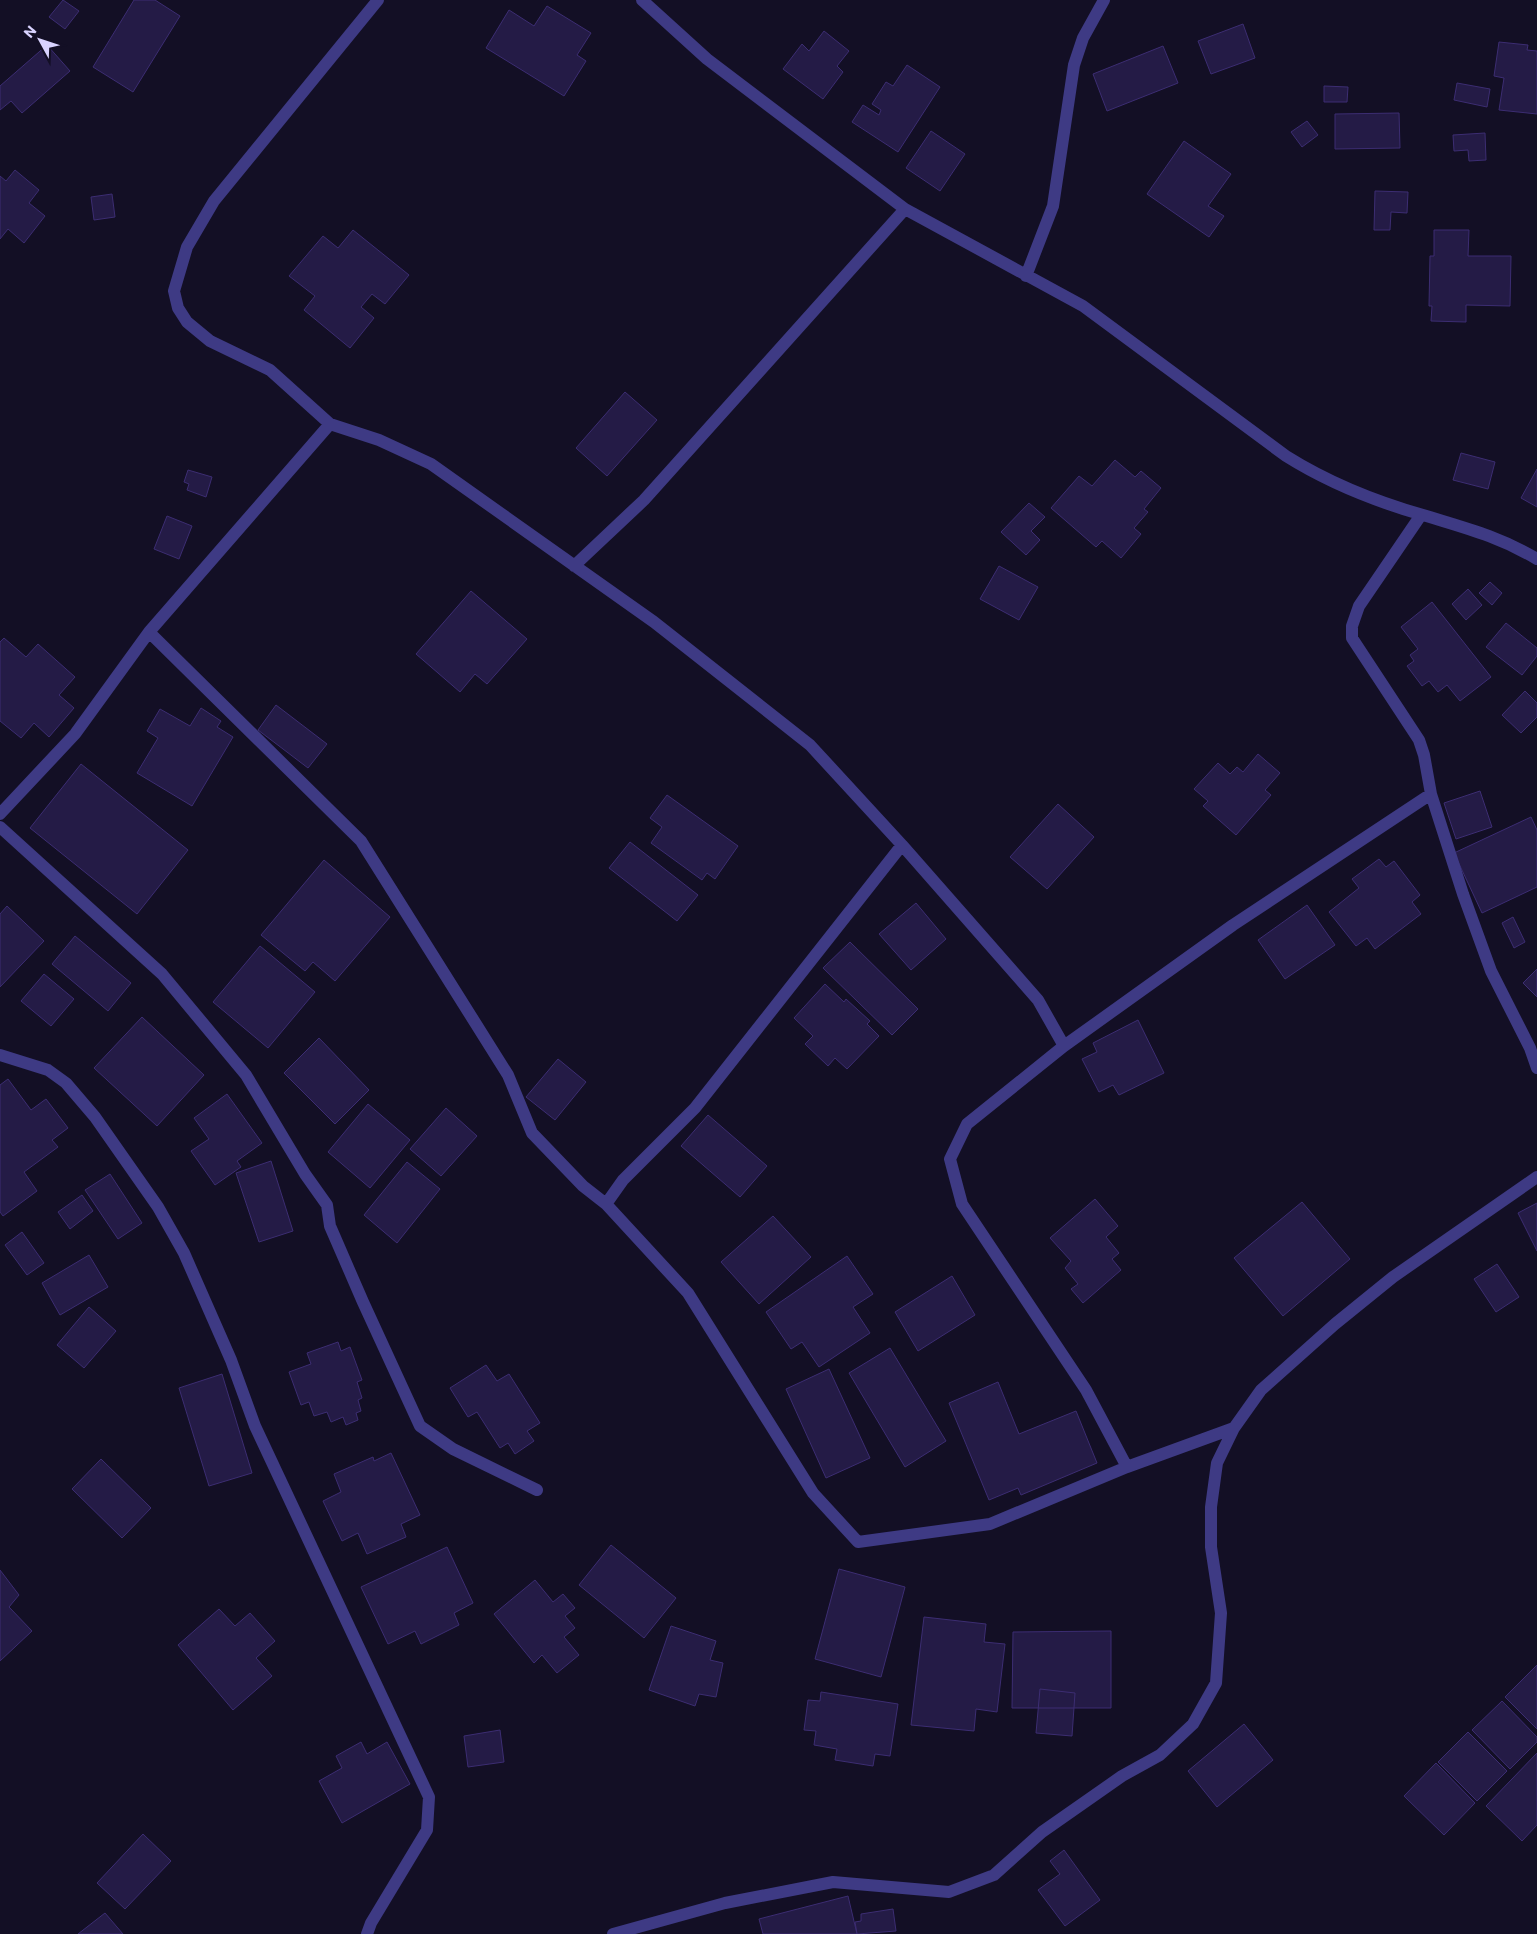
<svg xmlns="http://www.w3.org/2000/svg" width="1537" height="1934" font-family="Commissioner,sans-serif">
  <rect width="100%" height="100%" fill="#130f25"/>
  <path fill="#241b46" stroke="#3c2d72" d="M63 0 79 11 65 29 49 17Z
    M134 0H155L180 16 133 92 93 67Z
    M547 6 591 33 577 55 586 61 564 96 486 48 509 10 534 26Z
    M1243 24 1255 58 1211 74 1198 41Z
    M824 31 849 51 837 66 843 72 823 99 783 69 802 44 809 51Z
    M1499 42 1528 45 1527 50 1537 51V114L1499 110 1504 78 1494 76Z
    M47 45 70 71 22 113 11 101 0 110V86Z
    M1163 46 1178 83 1107 111 1093 74Z
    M907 65 940 87 898 152 852 122 863 105 879 115 881 110 872 104 886 82 893 86Z
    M1457 83 1490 89 1487 107 1454 100Z
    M1324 86 1348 87 1347 102H1324Z
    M1399 113 1400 148 1335 149V114Z
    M1307 121 1318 135 1302 147 1291 132Z
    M931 131 965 154 940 191 906 168Z
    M1485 133 1486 160 1469 161 1468 150 1454 151 1453 135Z
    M1184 141 1231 174 1208 206 1224 216 1209 237 1147 194Z
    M15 170 39 190 29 203 45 216 24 243 8 229 0 239V176L6 181Z
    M1375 191 1408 192 1407 213 1391 212 1390 230H1374Z
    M112 194 115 217 94 220 91 197Z
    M353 230 409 275 385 304 372 294 361 307 374 318 350 348 304 310 315 296 289 276 323 236 338 248Z
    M1434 230H1469L1468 256H1511L1510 306 1466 305V322L1431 321 1432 306H1429L1430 256H1434Z
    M625 392 657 420 607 476 576 448Z
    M1461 453 1495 462 1488 489 1453 480Z
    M1115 460 1135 477 1141 471 1161 488 1144 509 1148 512 1134 528 1141 534 1121 558 1102 541 1096 547 1051 508 1079 476 1092 486Z
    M1537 469V507L1521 498Z
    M188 470 212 477 206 497 187 490 189 484 184 482Z
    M1029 503 1045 517 1031 531 1040 540 1026 555 1001 532Z
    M167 516 192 526 179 559 154 549Z
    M999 566 1038 587 1019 620 980 599Z
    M1490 582 1502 593 1492 605 1479 593Z
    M1468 589 1482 605 1466 620 1452 604Z
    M471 591 527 639 487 684 475 674 460 692 416 654Z
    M1432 602 1491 677 1460 701 1447 685 1438 692 1429 681 1422 686 1407 666 1414 661 1410 655 1418 649 1401 627Z
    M1506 623 1537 648V656L1522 675 1486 647Z
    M4 638 26 657 38 644 75 677 59 695 74 708 49 737 34 723 21 738 0 721V642Z
    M1525 691 1537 703V717L1521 733 1502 715Z
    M276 705 327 744 308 768 258 730Z
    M201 708 221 721 217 727 233 737 192 806 137 773 158 738 147 731 160 709 190 726Z
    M1258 754 1280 773 1265 790 1271 795 1236 835 1203 806 1208 801 1194 789 1218 763 1230 774 1237 767 1243 772Z
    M81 764 188 850 137 914 30 828Z
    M1480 791 1492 827 1456 839 1444 803Z
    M667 795 738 846 715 879 707 873 702 880 651 843 662 827 650 818Z
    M1058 804 1094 837 1047 889 1010 857Z
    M1531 817 1537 830V887L1482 913 1454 853Z
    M630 842 698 895 677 921 609 868Z
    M1379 859 1386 867 1394 861 1420 895 1412 902 1421 914 1375 949 1367 938 1356 946 1329 912 1359 888 1352 879Z
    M324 860 390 917 335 981 313 962 305 971 261 935Z
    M916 903 946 939 911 970 879 934Z
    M1307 905 1335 945 1285 979 1258 940Z
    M7 906 44 941 0 987V914Z
    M1513 917 1525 942 1514 948 1502 923Z
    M75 936 131 983 108 1011 52 964Z
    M850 942 918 1009 892 1035 823 968Z
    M260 946 315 992 268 1048 213 1002Z
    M1537 969V997L1523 983Z
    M44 974 74 999 51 1026 21 1001Z
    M825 984 844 1002 846 999 870 1021 867 1024 879 1036 847 1069 835 1058 828 1066 805 1044 813 1036 794 1018Z
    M142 1017 204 1075 157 1126 94 1068Z
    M1138 1020 1164 1073 1119 1095 1113 1085 1099 1092 1082 1059 1097 1052 1093 1043Z
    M319 1038 369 1090 335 1124 284 1073Z
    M558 1059 586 1082 555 1120 526 1097Z
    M8 1079 31 1110 46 1099 68 1128 52 1140 58 1147 24 1172 37 1191 3 1216 0 1212V1085Z
    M227 1094 262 1143 237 1161 241 1167 215 1185 191 1151 209 1139 194 1118Z
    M368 1104 410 1140 370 1188 328 1152Z
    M446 1108 477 1136 441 1176 410 1149Z
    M708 1115 767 1166 740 1197 681 1146Z
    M271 1161 293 1231 259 1242 236 1173Z
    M407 1162 440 1189 397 1243 364 1215Z
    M110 1174 142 1223 118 1239 85 1190Z
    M82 1195 93 1211 70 1229 58 1212Z
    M1095 1199 1118 1226 1106 1237 1119 1253 1112 1259 1121 1270 1083 1303 1071 1289 1078 1284 1065 1268 1071 1261 1050 1238Z
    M1302 1202 1350 1259 1283 1316 1234 1258Z
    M1537 1203V1251L1518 1213Z
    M773 1216 811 1257 759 1304 721 1262Z
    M22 1232 44 1263 27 1275 5 1245Z
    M89 1255 108 1287 60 1315 42 1283Z
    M847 1256 873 1294 853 1307 870 1333 819 1367 802 1342 791 1349 766 1312Z
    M1497 1264 1519 1297 1496 1312 1474 1279Z
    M952 1276 975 1315 918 1351 895 1312Z
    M89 1307 116 1331 84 1368 57 1345Z
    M338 1342 341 1351 350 1347 362 1380 357 1382 362 1398 358 1400 361 1411 356 1413 358 1420 346 1425 343 1417 331 1422 327 1412 314 1416 309 1402 301 1405 289 1372 311 1364 307 1353Z
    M890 1348 946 1441 905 1467 849 1373Z
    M486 1365 497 1381 509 1374 540 1423 527 1431 534 1441 515 1454 508 1443 500 1448 477 1412 468 1417 450 1388Z
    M829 1369 870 1458 826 1478 786 1389Z
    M222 1374 252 1473 209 1486 179 1388Z
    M998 1382 1019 1434 1076 1411 1097 1463 1021 1495 1018 1488 989 1500 949 1403Z
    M391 1453 420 1515 401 1524 406 1537 367 1554 358 1533 342 1541 323 1501 341 1492 334 1474 373 1457 374 1461Z
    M101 1459 151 1508 122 1538 72 1489Z
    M611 1545 676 1598 644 1638 579 1585Z
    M447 1547 473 1603 454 1613 459 1625 421 1644 415 1631 388 1644 361 1587Z
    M839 1569 905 1587 881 1677 815 1659Z
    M0 1570 19 1595 9 1607 32 1631 0 1661Z
    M535 1580 553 1602 563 1594 575 1608 565 1616 575 1628 564 1637 579 1655 557 1673 542 1655 534 1663 494 1614Z
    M219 1609 235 1626 250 1613 275 1641 256 1658 272 1676 233 1710 178 1645Z
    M924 1617 986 1624 984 1642 1005 1644 997 1712 976 1709 974 1731 911 1725Z
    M671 1626 716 1641 710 1660 723 1663 716 1697 699 1694 695 1706 649 1690Z
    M1111 1631V1708H1012L1013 1632Z
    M1537 1665V1729L1505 1697Z
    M1040 1689 1075 1693 1072 1736 1036 1733Z
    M821 1692 898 1704 890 1756 875 1754 873 1766 835 1760 837 1749 814 1745 816 1731 804 1730 808 1700 820 1701Z
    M1502 1701 1537 1737V1742L1510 1769 1472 1730Z
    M1244 1724 1273 1760 1217 1807 1188 1771Z
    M500 1730 504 1762 468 1767 464 1736Z
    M1468 1732 1507 1771 1477 1801 1438 1762Z
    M361 1742 367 1754 387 1742 410 1784 342 1823 319 1781 342 1768 336 1756Z
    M1537 1753V1825L1522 1841 1486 1806Z
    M1436 1763 1475 1803 1444 1835 1404 1796Z
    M143 1834 171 1861 125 1909 97 1883Z
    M1064 1850 1100 1900 1065 1926 1038 1890 1060 1874 1050 1861Z
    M848 1896 857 1934H763L759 1919Z
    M893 1909 896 1931 857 1934 855 1922 861 1921V1914Z
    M105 1913 123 1934H78Z"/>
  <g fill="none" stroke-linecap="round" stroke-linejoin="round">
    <path stroke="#3e3a84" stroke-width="12" d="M378 0 214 201 187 247 174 291 178 308 187 322 210 341 270 370 330 424 379 440 431 464 654 622 810 745 902 845 1038 1000 1064 1046
      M642 0 707 59 905 209 1083 306 1286 456C1329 483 1374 501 1423 515 1465 528 1498 536 1537 559
      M1026 276 1053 206 1074 65 1083 38 1104 0
      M1421 515 1359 606 1352 626V638L1419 740 1424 755 1431 794 1463 894 1491 971 1530 1048 1537 1068
      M574 566 644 500 905 209
      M149 632 361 841 508 1075 532 1133 583 1186 606 1204
      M0 814 75 734 149 632 330 424
      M0 827 162 974 246 1075 305 1174 327 1205 330 1226 363 1302 420 1426 453 1449 537 1490
      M902 845 695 1108 623 1180 606 1204 688 1293 813 1493 858 1542 990 1524 1127 1467 1086 1390 962 1204 950 1159 967 1124 1064 1046 1233 925 1431 794
      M0 1055 48 1070 66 1083 95 1117 158 1207 184 1253 231 1360 255 1426 429 1797 427 1830 371 1923 367 1934
      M1127 1467 1234 1428
      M613 1934 725 1903 833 1882 949 1892 994 1875 1042 1832 1122 1776 1160 1755 1193 1724 1216 1683 1221 1613 1211 1547V1507L1217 1463 1234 1428 1261 1390 1335 1324 1393 1277 1537 1177"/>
  </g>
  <g transform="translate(40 40) rotate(310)" stroke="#130f25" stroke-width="4" paint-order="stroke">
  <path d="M0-4L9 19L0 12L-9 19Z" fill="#d9d3ff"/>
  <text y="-8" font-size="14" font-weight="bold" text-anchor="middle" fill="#d9d3ff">N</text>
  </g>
</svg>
